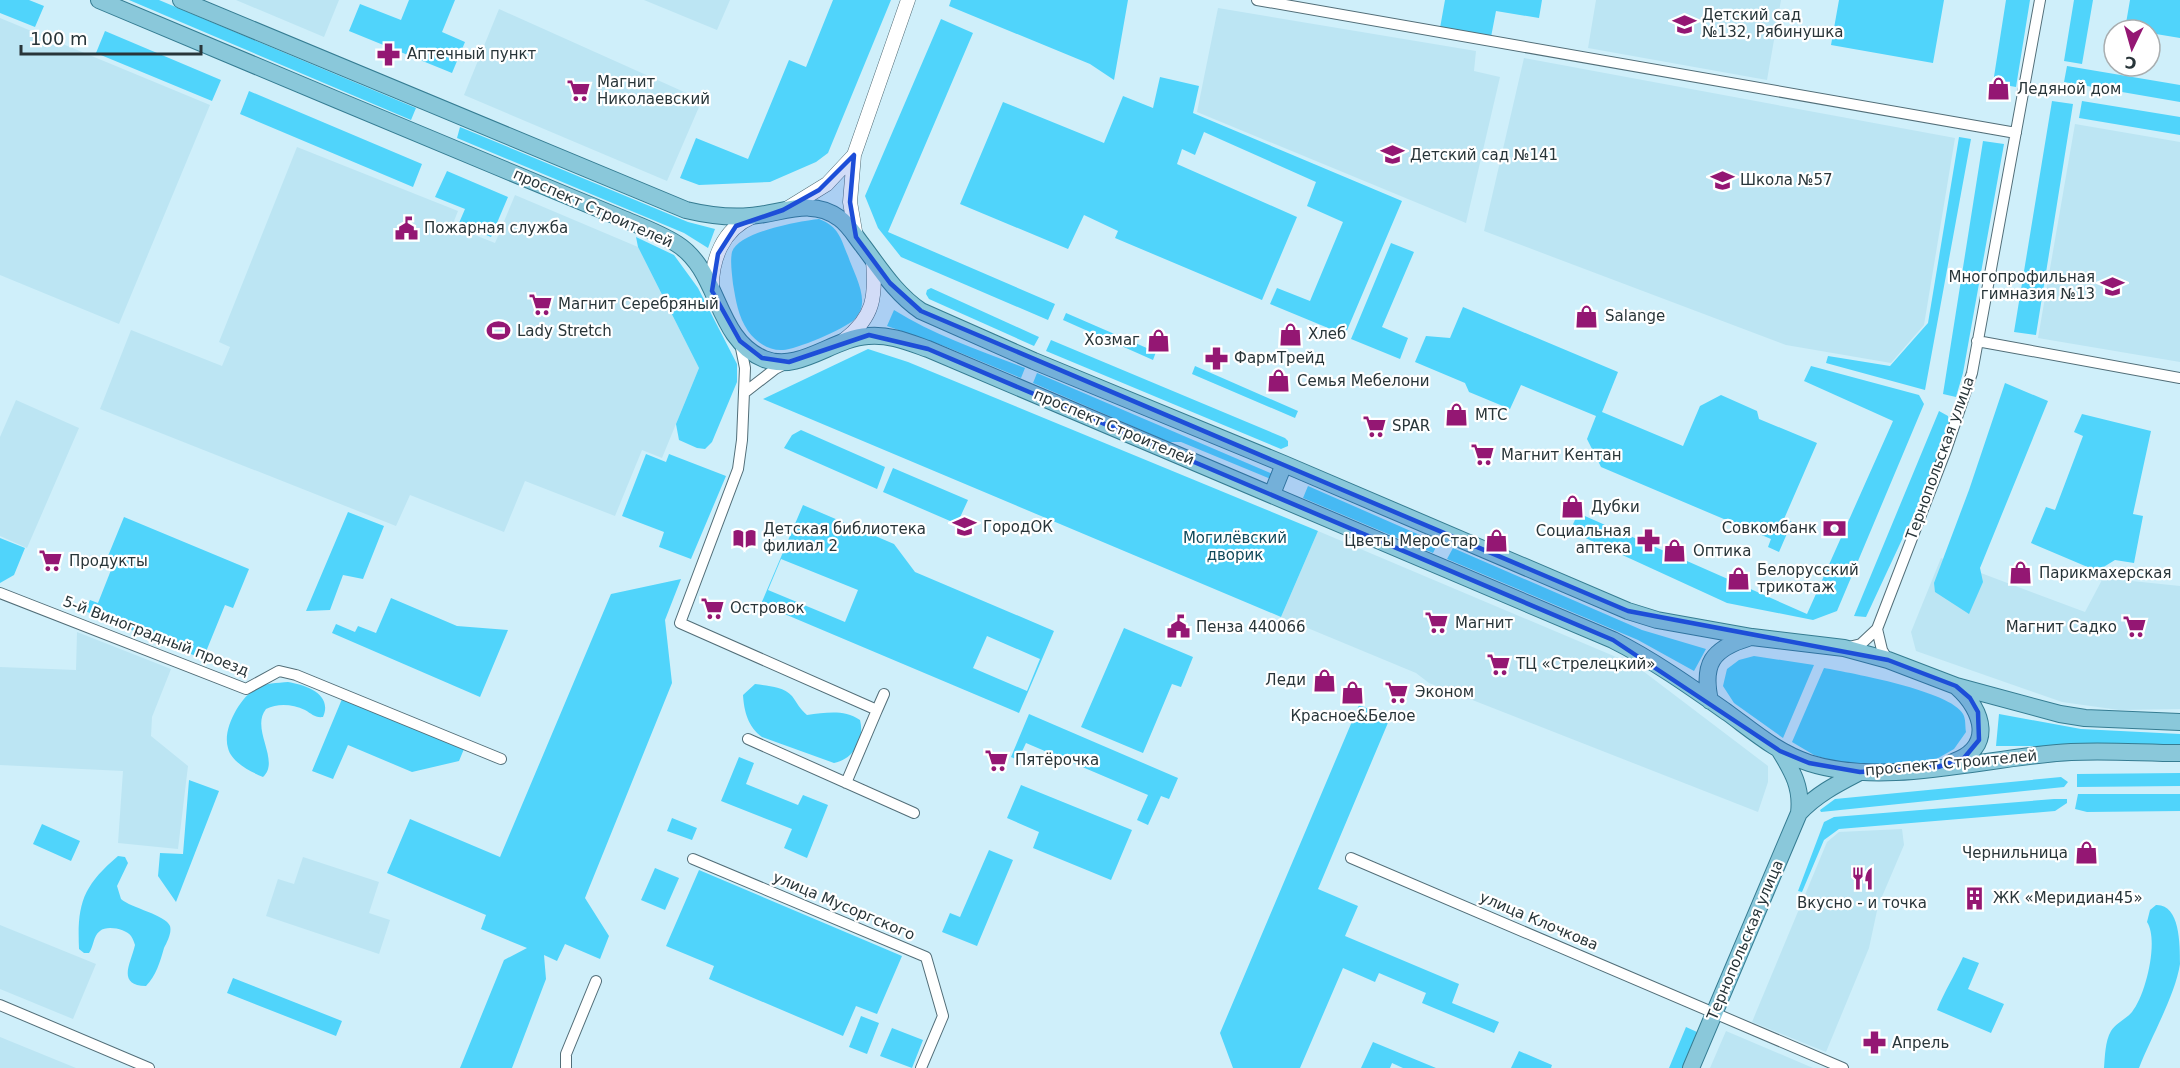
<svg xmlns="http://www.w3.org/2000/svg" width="2180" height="1068" font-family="'DejaVu Sans',sans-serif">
  <rect width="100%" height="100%" fill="#cfeffa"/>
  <path fill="#bce5f3" d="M236 0H339L324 37Z
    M644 0H730L717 30Z
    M1596 0H1781L1767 80 1588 48Z
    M1218 8 1476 51 1474 71 1500 77 1466 223 1197 112Z
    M499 9 702 100 667 181 464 95Z
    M0 18 210 105 119 324 0 275Z
    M1524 58 1955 138 1924 325 1891 363 1786 345 1484 231Z
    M2075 124 2180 142V362L2038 338Z
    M297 147 458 211 452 226 495 243 515 195 638 247 699 368 662 458 642 450 615 516 525 481 504 532 410 495 396 526 100 409 131 330 222 366 230 347 219 342Z
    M16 400 79 428 27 548 0 536V437Z
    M1318 531 1635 665 1768 766V782L1758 812 1429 683 1416 673 1281 617Z
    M1941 558 2085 612 2103 578 2180 586V709L2119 710 2062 702 1916 651 1911 632Z
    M77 632 171 669 152 717 151 736 188 766 178 849 118 843 123 771 0 765V667L76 670Z
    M1902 829 1904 845 1878 906 1869 948 1826 1052 1752 1022 1827 842 1839 832Z
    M303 857 379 882 369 913 390 920 379 954 266 916 278 879 294 884Z
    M0 925 96 964 73 1019 0 989Z
    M1726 1031 1813 1068H1710Z
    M0 1037 76 1068H0Z"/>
  <path fill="#50d4fb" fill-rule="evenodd" d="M0 0H29L44 6 35 27 0 13Z
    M129 0H159L416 108 411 120Z
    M409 0H455L442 32 465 42 452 73 349 31 360 4 401 20Z
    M833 0H891L828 153 816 162 770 182 699 185 680 178 696 138 748 159 789 60 806 67Z
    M951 0H1128L1114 80 1090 64 949 6Z
    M1445 0H1542L1539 18 1496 11 1491 37 1440 28Z
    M1839 0H1944L1933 63 1831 45Z
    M2006 0H2030L2016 87 1993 83Z
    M2074 0H2093L2082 64 2064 61Z
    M2130 0H2180V38L2150 33V30L2125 29Z
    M941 19 973 33 888 232 1055 304 1048 320 901 257 878 228 865 196Z
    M105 31 221 80 212 101 96 53Z
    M2067 66 2180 85V102L2064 82Z
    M1160 77 1199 86 1193 113 1402 201 1345 335 1270 304 1277 288 1310 301 1343 222 1307 206 1316 182 1204 132 1195 155 1182 149 1177 164 1297 217 1262 300 1115 238 1118 231 1084 215 1068 249 960 204 1003 102 1104 143 1123 96 1153 108Z
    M249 91 422 164 413 187 240 114Z
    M2052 101 2073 104 2036 335 2014 332Z
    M2082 101 2180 117V135L2079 118Z
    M460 127 688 222 715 229 708 248 684 233 457 138Z
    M1959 137 1971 139 1925 390 1826 363 1828 356 1890 366 1928 323Z
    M1983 141 2004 144 1963 373 1956 397 1943 394Z
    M447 171 508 197 491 237 459 223 465 209 435 197Z
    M819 219C839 227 840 237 848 256 853 271 866 293 861 309 860 312 856 318 854 320 844 329 795 350 783 350 769 351 756 342 748 331 738 316 736 301 733 284 732 274 730 261 732 252 738 232 800 221 819 219Z
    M636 237 674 255 698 288 737 364V382L712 442 705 449 697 448 679 440 676 424 699 368 638 247Z
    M1391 243 1414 252 1382 327 1408 338 1400 359 1351 339Z
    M931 288 1039 337 1034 346 929 299 926 294 927 290Z
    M1463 307 1618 372 1602 412 1683 446 1700 406 1721 395 1757 411 1759 419 1817 443 1784 519 1792 522 1779 552 1768 547 1771 539 1601 467 1587 439 1596 416 1521 385 1510 409 1469 392 1465 383 1415 362 1426 336 1450 338Z
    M894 310C934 335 981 351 1025 368L1021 378 944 346 887 326Z
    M1066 313 1156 352 1153 360 1063 320Z
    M1051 340 1285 438 1288 441V446L1281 449 1046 351Z
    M868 349 908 362 1318 531 1281 617 763 399Z
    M1195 366 1298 411 1295 418 1192 374Z
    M1811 366 1919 395 1924 404 1837 611 1813 620 1727 603 1570 531 1578 513 1807 614 1893 421 1804 381Z
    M1037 373 1275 475 1273 480 1181 442H1169L1033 383Z
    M2005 383 2048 401 1980 568 1983 582 1969 614 1935 592 1934 583 1969 490Z
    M1939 411 1948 416 1949 423 1932 475 1866 617 1854 616Z
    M2082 414 2151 431 2133 514 2143 516 2134 563 2115 560 2097 571 2031 543 2046 507 2055 510 2083 436 2074 432Z
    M801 430 885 467 877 489 784 448 792 435Z
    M646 454 666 462 669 454 726 476 691 559 659 547 664 532 622 516Z
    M893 468 968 500 957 524 883 492Z
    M1308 486 1438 543 1433 553 1303 498Z
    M803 505 894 544 915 572 1054 631 1019 713 761 604ZM781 559 858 590 845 622 768 590ZM987 636 1040 659 1027 691 973 668Z
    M348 512 384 526 363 579 343 575 330 610 306 611Z
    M124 517 249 569 233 608 225 605 203 659 85 611 90 600 98 603 113 565 106 561Z
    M0 538 25 548 14 575 0 583Z
    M1453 548 1642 630 1706 649 1694 671 1638 640 1447 559Z
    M681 579 665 620 672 683 585 898 609 936 600 959 565 944 557 961 544 955 546 979 512 1068H460L504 960 527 948 481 929 486 915 387 873 410 819 500 857 611 594Z
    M391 598 457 626 508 630 480 697 332 633 336 624 355 632 358 626 376 633Z
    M1124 628 1193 657 1181 687 1172 684 1143 753 1081 727Z
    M1754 656 1814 665 1783 738 1734 703 1723 686 1727 669 1739 660Z
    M1824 668C1851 673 1951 691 1963 714 1966 719 1965 727 1966 732L1954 749 1933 761 1895 766 1840 763 1814 755 1792 742Z
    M288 682C306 685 333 694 323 717 315 718 312 714 305 710 292 704 278 703 266 709 250 729 281 761 263 777 251 772 231 762 228 748 222 729 240 698 256 688 264 683 278 683 288 682Z
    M755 684C768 686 783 686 792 696 797 703 800 709 807 715 826 713 843 709 860 720 865 739 854 759 834 763L762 737C748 727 744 711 743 695Z
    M342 699 464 749 459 761 412 772 348 745 333 779 312 771Z
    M1359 705 1390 718 1318 889 1358 906 1345 936 1459 984 1452 1003 1499 1022 1494 1033 1422 1003 1426 993 1379 973 1375 982 1343 968 1300 1068H1233L1220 1033Z
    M1029 714 1178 778 1169 799 1161 796 1148 825 1137 820 1148 795 1026 743 1018 760 1011 757Z
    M1999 714 2081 729 2180 734V746H1996Z
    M739 757 754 763 746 784 798 805 803 795 828 805 807 858 784 848 792 829 721 801Z
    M2180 773V786L2077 787V774Z
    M2061 777 2068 782 2064 787 1821 812 1820 810 1835 799Z
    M189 780 219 791 176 902 158 876 160 853 183 854Z
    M1021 785 1132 830 1111 880 1033 848 1039 832 1007 818Z
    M2078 794H2180V811L2087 812 2075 809Z
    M2054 799H2067V803L2055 811 1839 829 1824 840 1802 892 1798 891 1824 822 1834 817Z
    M672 818 697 828 692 840 667 831Z
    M42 824 80 841 71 861 33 844Z
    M989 850 1013 860 977 946 942 932 950 913 960 917Z
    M118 856 125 857 128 863 117 886 121 899C131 908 166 915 170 926 172 933 167 942 164 948 160 962 156 976 146 986 116 985 131 963 135 945 134 942 133 939 131 936 126 929 107 925 100 931 93 936 94 946 89 953H84L79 949C77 903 83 886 118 856Z
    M655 868 679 878 665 910 641 900Z
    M699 870 902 956 877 1014 856 1006 843 1036 709 979 714 966 666 946Z
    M2156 905C2180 904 2180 944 2180 964 2175 996 2151 1037 2139 1068H2104C2105 1057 2105 1041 2111 1031 2116 1023 2126 1019 2132 1012 2146 995 2159 940 2147 922L2150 910Z
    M1963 957 1979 963 1968 989 2004 1004 1991 1033 1937 1010C1944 992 1955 975 1963 957Z
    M233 978 342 1021 336 1036 227 993Z
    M861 1016 879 1023 867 1054 849 1047Z
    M1686 1027 1697 1032 1682 1068H1669Z
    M892 1028 923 1040 912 1068 880 1056Z
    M1373 1042 1436 1068H1403L1392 1063 1390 1068H1361Z
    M1519 1051 1552 1065 1551 1068H1511Z"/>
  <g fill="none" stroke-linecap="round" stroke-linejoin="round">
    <defs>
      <path id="minor" d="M1257 0 2016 133
        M1977 341 2180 378
        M740 343 745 368 742 440 738 469 680 623 877 710 884 694
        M744 393 775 369 785 364
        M0 593 246 689 279 671 296 675 501 759
        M1877 629 1882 650 1888 660
        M1849 647 1861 644 1877 629 1946 450 1972 373 2040 0
        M748 739 914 813
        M846 783 877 710
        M1351 858 1843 1068
        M693 859 926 957 943 1016 921 1068
        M0 1005 149 1068
        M566 1068V1054L596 981"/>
      <path id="tertiary" d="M788 208 827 184 854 155
        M856 237 850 202 854 155 908 0
        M712 290C711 260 723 229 752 217
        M844 340C874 317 876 297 873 260"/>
      <path id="primary" d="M99 0C232 57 365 111 498 167 539 184 580 201 621 218 640 226 660 233 677 244 720 271 715 339 764 359 799 373 833 338 868 336 889 334 908 342 928 349L1613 640C1653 660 1691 687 1728 713 1754 732 1778 753 1809 763 1887 788 1990 756 2071 752 2107 750 2144 753 2180 753
        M181 0 686 210C707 215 728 218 750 216 781 214 811 197 839 218 849 225 855 236 863 246 881 270 896 294 921 311L1034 361 1284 464 1628 611 1657 620 1752 637 1844 648 1888 660 1956 686 2060 714 2085 718 2180 722
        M1272 494 1284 464
        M1710 701C1702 664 1712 649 1748 638
        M1953 762C1994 748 1984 711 1957 687
        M1799 813C1817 794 1837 784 1860 772
        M1691 1068 1799 813C1802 788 1793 772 1780 751"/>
    </defs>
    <use href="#minor" stroke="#526e78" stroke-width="12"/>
    <use href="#tertiary" stroke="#526e78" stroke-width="15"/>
    <use href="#primary" stroke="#357c92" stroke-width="18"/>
    <use href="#minor" stroke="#fff" stroke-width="10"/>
    <use href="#tertiary" stroke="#fff" stroke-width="14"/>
    <use href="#primary" stroke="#8ac8da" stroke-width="16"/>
  </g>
  <path fill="#1d4ed8" fill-opacity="0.2" stroke="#1d4ed8" stroke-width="4.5" stroke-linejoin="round" d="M854 155 850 202 856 237 890 283 921 311 1628 611 1888 660 1956 686 1970 698 1978 712 1979 740 1964 758 1938 767 1860 772 1809 763 1780 751 1613 640 928 349 869 335 789 362 762 358 740 341 712 291 718 254 736 226 783 210 819 190Z"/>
  <defs>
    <symbol id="school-bare" viewBox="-9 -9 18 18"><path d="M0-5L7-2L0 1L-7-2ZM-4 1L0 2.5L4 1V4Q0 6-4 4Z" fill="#941773" stroke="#fff" stroke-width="2.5" paint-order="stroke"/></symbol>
    <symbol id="pharmacy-bare" viewBox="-9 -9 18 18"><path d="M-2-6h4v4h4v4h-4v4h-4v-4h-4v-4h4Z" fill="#941773" stroke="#fff" stroke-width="2.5" paint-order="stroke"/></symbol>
    <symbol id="shop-bare" viewBox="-9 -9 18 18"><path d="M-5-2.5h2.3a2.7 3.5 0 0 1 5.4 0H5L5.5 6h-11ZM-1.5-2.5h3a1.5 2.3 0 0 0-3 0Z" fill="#941773" stroke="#fff" stroke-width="2.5" paint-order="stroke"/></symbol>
    <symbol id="supermarket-bare" viewBox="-9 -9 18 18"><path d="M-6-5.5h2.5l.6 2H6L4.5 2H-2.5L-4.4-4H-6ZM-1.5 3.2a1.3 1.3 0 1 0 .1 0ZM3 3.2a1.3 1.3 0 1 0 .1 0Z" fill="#941773" stroke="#fff" stroke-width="2.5" paint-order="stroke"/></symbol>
    <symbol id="civic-bare" viewBox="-9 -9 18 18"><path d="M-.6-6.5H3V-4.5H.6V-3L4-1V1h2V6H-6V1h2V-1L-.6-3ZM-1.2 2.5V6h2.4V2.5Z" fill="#941773" stroke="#fff" stroke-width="2.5" paint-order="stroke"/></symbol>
    <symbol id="stadium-bare" viewBox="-9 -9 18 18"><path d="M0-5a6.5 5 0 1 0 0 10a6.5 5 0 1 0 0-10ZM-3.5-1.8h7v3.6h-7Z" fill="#941773" stroke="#fff" stroke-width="2.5" paint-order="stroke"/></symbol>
    <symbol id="bank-bare" viewBox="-9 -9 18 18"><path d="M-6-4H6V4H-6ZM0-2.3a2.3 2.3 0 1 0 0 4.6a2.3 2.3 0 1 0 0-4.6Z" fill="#941773" stroke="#fff" stroke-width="2.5" paint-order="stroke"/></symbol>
    <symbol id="library-bare" viewBox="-9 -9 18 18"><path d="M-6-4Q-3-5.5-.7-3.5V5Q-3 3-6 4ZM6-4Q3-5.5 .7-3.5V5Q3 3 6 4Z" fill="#941773" stroke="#fff" stroke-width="2.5" paint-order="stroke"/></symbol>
    <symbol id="restaurant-bare" viewBox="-9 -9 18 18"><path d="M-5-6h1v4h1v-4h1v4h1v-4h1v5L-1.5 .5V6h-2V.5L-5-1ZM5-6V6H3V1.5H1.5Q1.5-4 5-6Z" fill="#941773" stroke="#fff" stroke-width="2.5" paint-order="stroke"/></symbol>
    <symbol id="building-bare" viewBox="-9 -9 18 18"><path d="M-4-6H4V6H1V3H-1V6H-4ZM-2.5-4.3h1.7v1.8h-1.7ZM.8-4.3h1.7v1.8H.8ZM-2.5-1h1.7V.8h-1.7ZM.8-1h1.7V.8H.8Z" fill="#941773" stroke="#fff" stroke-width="2.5" paint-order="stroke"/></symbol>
  </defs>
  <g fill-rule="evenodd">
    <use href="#school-bare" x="1668" y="8" width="33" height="33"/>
    <use href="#pharmacy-bare" x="372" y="38" width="33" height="33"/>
    <use href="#shop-bare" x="1982" y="72" width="33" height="33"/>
    <use href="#supermarket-bare" x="562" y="74" width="33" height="33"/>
    <use href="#school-bare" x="1376" y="138" width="33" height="33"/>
    <use href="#school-bare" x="1706" y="164" width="33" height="33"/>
    <use href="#civic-bare" x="390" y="212" width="33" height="33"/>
    <use href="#school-bare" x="2096" y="270" width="33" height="33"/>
    <use href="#supermarket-bare" x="524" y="288" width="33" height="33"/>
    <use href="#shop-bare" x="1570" y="300" width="33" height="33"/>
    <use href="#stadium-bare" x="482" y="314" width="33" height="33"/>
    <use href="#shop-bare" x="1274" y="318" width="33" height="33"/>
    <use href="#shop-bare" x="1142" y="324" width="33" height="33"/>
    <use href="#pharmacy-bare" x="1200" y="342" width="33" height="33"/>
    <use href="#shop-bare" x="1262" y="364" width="33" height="33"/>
    <use href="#shop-bare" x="1440" y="398" width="33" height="33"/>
    <use href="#supermarket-bare" x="1358" y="410" width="33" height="33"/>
    <use href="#supermarket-bare" x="1466" y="438" width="33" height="33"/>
    <use href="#shop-bare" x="1556" y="490" width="33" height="33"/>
    <use href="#school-bare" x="948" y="510" width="33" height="33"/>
    <use href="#bank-bare" x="1818" y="512" width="33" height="33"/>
    <use href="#library-bare" x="728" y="522" width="33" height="33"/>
    <use href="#pharmacy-bare" x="1632" y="524" width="33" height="33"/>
    <use href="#shop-bare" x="1480" y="524" width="33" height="33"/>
    <use href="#shop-bare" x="1658" y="534" width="33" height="33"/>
    <use href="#supermarket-bare" x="34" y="544" width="33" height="33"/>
    <use href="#shop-bare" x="2004" y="556" width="33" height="33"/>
    <use href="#shop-bare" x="1722" y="562" width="33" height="33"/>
    <use href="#supermarket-bare" x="696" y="592" width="33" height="33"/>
    <use href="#supermarket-bare" x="1420" y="606" width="33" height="33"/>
    <use href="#civic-bare" x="1162" y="610" width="33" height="33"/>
    <use href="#supermarket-bare" x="2118" y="610" width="33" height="33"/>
    <use href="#supermarket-bare" x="1482" y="648" width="33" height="33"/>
    <use href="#shop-bare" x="1308" y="664" width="33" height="33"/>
    <use href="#shop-bare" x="1336" y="676" width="33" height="33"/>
    <use href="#supermarket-bare" x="1380" y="676" width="33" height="33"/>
    <use href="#supermarket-bare" x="980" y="744" width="33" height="33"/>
    <use href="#shop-bare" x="2070" y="836" width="33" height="33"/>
    <use href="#restaurant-bare" x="1846" y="862" width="33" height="33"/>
    <use href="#building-bare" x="1958" y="882" width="33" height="33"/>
    <use href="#pharmacy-bare" x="1858" y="1026" width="33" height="33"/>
  </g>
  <g text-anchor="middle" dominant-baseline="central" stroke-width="4.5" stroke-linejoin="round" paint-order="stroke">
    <g font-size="15" fill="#283539" stroke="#fff" text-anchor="start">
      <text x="1702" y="15">Детский сад<tspan x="1702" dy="17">№132, Рябинушка</tspan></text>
      <text x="407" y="54">Аптечный пункт</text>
      <text x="597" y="82">Магнит<tspan x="597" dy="17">Николаевский</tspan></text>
      <text x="2017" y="89">Ледяной дом</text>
      <text x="1410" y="155">Детский сад №141</text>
      <text x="1740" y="180">Школа №57</text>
      <text x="424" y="228">Пожарная служба</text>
      <text x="2095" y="277" text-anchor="end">Многопрофильная<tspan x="2095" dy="17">гимназия №13</tspan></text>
      <text x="558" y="304">Магнит Серебряный</text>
      <text x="1605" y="316">Salange</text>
      <text x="517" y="331">Lady Stretch</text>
      <text x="1308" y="334">Хлеб</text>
      <text x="1140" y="340" text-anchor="end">Хозмаг</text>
      <text x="1234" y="358">ФармТрейд</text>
      <text x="1297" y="381">Семья Мебелони</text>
      <text x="1475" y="415">МТС</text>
      <text x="1392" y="426">SPAR</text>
      <text x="1501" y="455">Магнит Кентан</text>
      <text x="1591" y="507">Дубки</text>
      <text x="983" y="527">ГородОК</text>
      <text x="1817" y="528" text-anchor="end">Совкомбанк</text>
      <text x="763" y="529">Детская библиотека<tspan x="763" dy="17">филиал 2</tspan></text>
      <text x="1631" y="531" text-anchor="end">Социальная<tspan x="1631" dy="17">аптека</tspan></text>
      <text x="1478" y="541" text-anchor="end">Цветы МероСтар</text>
      <text x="1693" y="551">Оптика</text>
      <text x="69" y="561">Продукты</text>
      <text x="1757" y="570">Белорусский<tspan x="1757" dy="17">трикотаж</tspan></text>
      <text x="2039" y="573">Парикмахерская</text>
      <text x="730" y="608">Островок</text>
      <text x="1455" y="623">Магнит</text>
      <text x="1196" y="627">Пенза 440066</text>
      <text x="2117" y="627" text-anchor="end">Магнит Садко</text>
      <text x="1516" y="664">ТЦ «Стрелецкий»</text>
      <text x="1306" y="680" text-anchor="end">Леди</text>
      <text x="1415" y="692">Эконом</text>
      <text x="1353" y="716" text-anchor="middle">Красное&amp;Белое</text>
      <text x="1015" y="760">Пятёрочка</text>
      <text x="2068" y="853" text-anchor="end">Чернильница</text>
      <text x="1993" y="898">ЖК «Меридиан45»</text>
      <text x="1862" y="903" text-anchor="middle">Вкусно - и точка</text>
      <text x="1892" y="1043">Апрель</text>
    </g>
    <g font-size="15" fill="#283539" stroke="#fff">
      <text transform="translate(593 208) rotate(24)">проспект Строителей</text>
      <text transform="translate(1114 427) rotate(23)">проспект Строителей</text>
      <text transform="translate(1940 458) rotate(-70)">Тернопольская улица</text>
      <text transform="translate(156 636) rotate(21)">5-й Виноградный проезд</text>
      <text transform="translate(1951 763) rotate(-5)">проспект Строителей</text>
      <text transform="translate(844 906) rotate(23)">улица Мусоргского</text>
      <text transform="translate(1539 921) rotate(23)">улица Клочкова</text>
      <text transform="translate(1745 940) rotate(-67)">Тернопольская улица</text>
    </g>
    <g font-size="15" fill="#104a5b" stroke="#fff">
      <text x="1235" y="538">Могилёвский<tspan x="1235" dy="17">дворик</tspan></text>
    </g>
  </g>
  <g transform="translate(2132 48) rotate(185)"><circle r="28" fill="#ffffff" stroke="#a9aeb0" stroke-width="1.5"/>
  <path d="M0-4.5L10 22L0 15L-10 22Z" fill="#941773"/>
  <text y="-9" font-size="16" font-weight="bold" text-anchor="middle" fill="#283539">С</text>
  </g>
  <path d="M21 45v9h180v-9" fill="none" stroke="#283539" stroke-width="3"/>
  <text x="30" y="45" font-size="18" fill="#283539" stroke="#ffffff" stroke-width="4.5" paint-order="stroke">100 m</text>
</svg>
